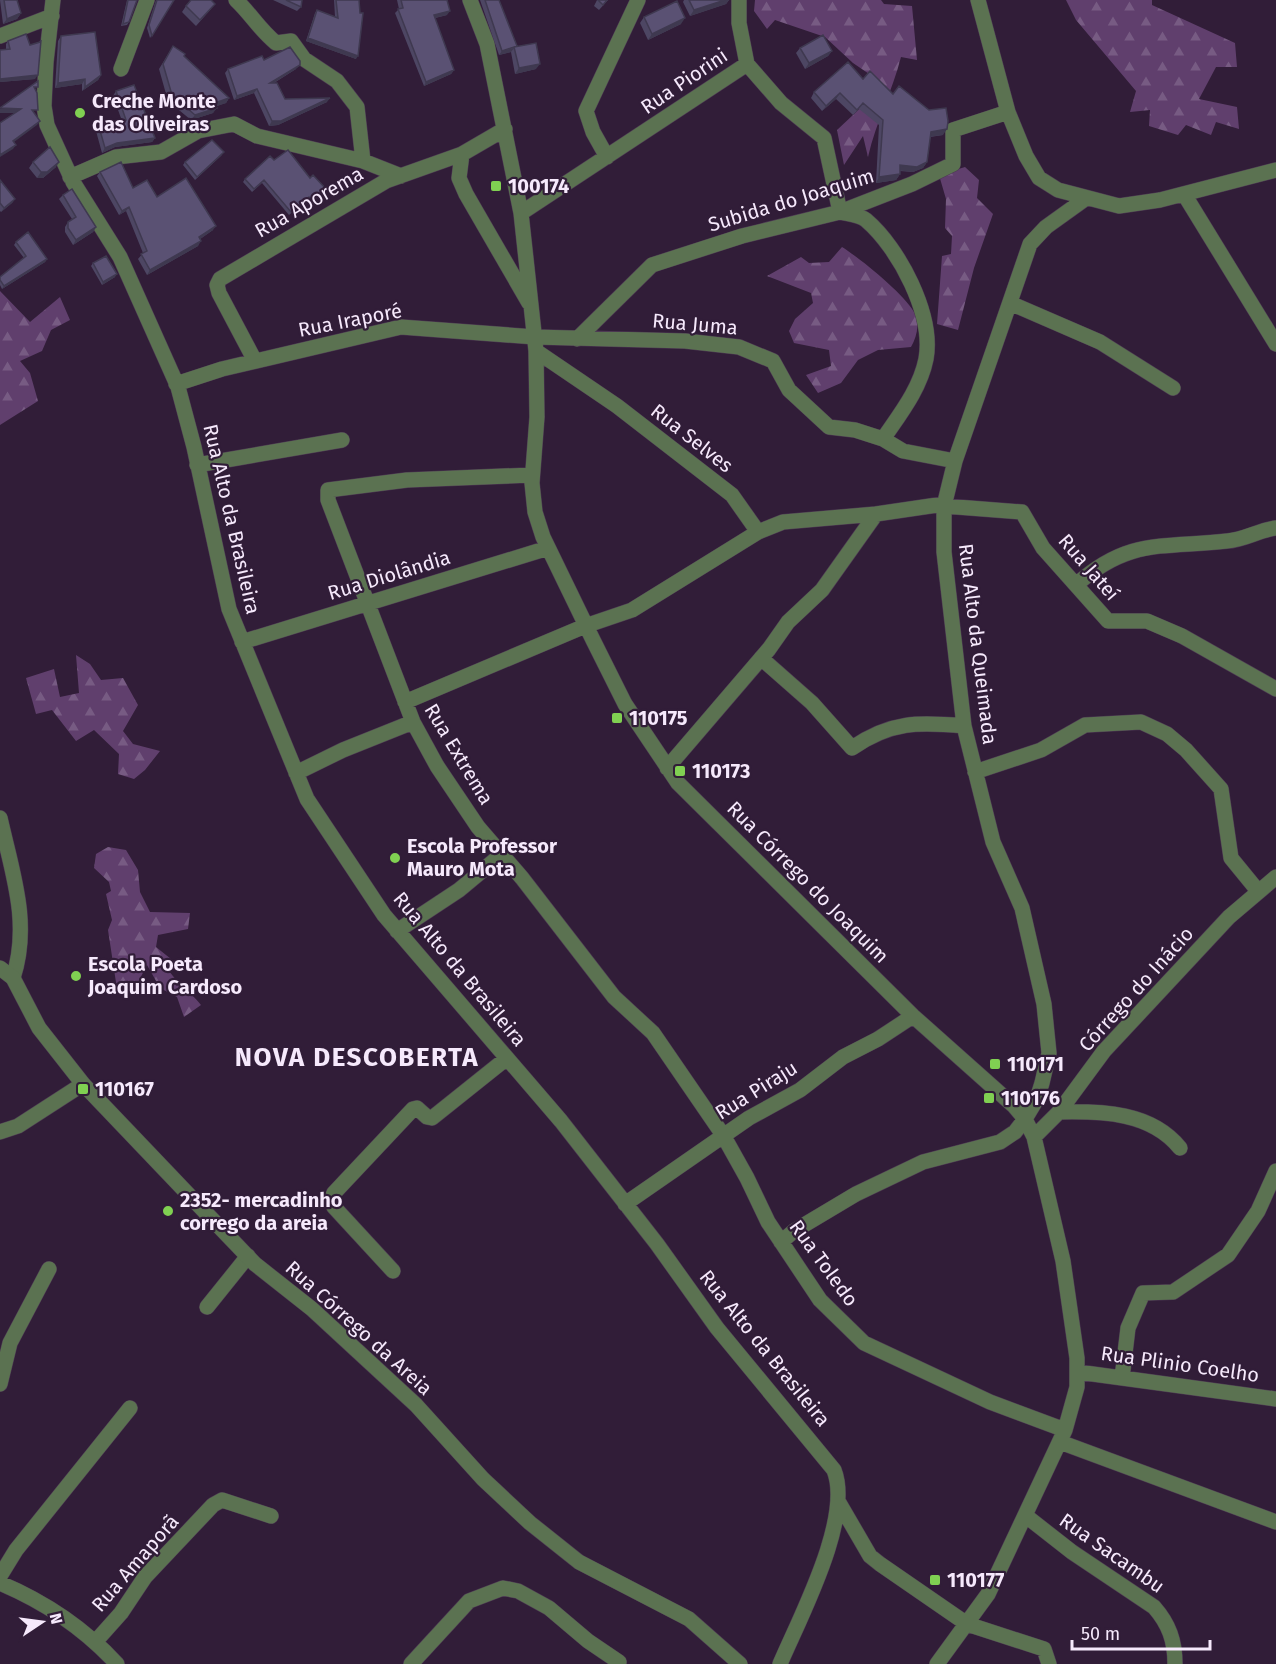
<svg xmlns="http://www.w3.org/2000/svg" width="1276" height="1664" font-family="'Fira Sans',sans-serif">
  <defs>
    <pattern id="forest-firs" width="22" height="20" patternUnits="userSpaceOnUse" patternTransform="scale(1.5)"><rect width="22" height="20" fill="#603f6d"/><path d="M5 1l3.5 6h-7zM16 11l3.5 6h-7z" fill="#775b83"/></pattern>
  </defs>
  <rect width="100%" height="100%" fill="#311d38"/>
  <path fill="url(#forest-firs)" d="M755 0H881L884 4 912 6 917 60 901 57C892 92 876 122 868 157L863 136 844 165 837 130 869 100 878 80 853 63 825 37 775 20 767 29 754 11Z
    M1066 0H1152V5L1235 43 1237 67H1216L1199 99 1237 107 1239 129 1216 122 1211 135 1186 125 1178 135 1149 126 1150 110 1130 112 1136 91 1076 20Z
    M965 167 979 180 977 198 993 214 974 268 958 330 937 324 942 256 951 254 952 236 945 228 946 199 939 175Z
    M842 247C861 259 903 293 914 312 920 325 917 336 911 347L878 350 858 360 841 383 818 393 806 375 831 366 829 350 794 343 789 331 795 319 813 303 811 293 767 276 801 257 809 263 829 262Z
    M0 291 30 322 60 297 70 320 51 330 42 351 20 361 30 373 38 401 0 425Z
    M76 655 90 664 101 680 123 678 138 705 123 731 133 744 160 751 145 770 134 779 118 774 119 754 94 730 76 741 52 710 36 714 26 678 54 669 60 697 79 693Z
    M108 847 126 850 138 870 140 892 150 912 190 913 188 929 158 935 156 947 171 959 167 968C177 984 190 991 201 1005L184 1017 177 997 160 988 147 965 134 990 117 989 108 930 112 920 106 894 111 891 109 882 94 868 96 854Z"/>
  <g fill="none" stroke-linecap="round" stroke-linejoin="round">
    <defs>
      <path id="minor" d="M53 0 46 62 44 106 47 125 73 182 120 257 178 387 194 447 229 609 307 799 384 915 561 1121 657 1244 717 1328 834 1470C853 1518 800 1617 780 1664
        M236 0C251 14 259 29 276 43L291 41 304 59 337 81 357 107 363 161
        M470 0 487 44 521 213 536 351 537 417 532 483 535 512 543 537 593 640 625 704 678 783 913 1016 1014 1106 1025 1119 1034 1137 1063 1261 1077 1358V1387L1065 1430 988 1594 937 1664
        M739 0V23L747 64
        M978 0 1008 112 1026 156 1039 178 1058 190 1119 206 1160 200 1276 170
        M0 36 52 16
        M121 69 147 0
        M462 154 459 178 466 194 529 303
        M607 157 593 132 586 111 638 0
        M70 177 116 157 161 152 198 131 234 124 257 136 363 161 401 176
        M1184 194 1276 344
        M521 213 747 64 781 103 824 138 840 212C848 214 860 215 866 220 899 248 934 315 926 359 920 389 900 414 883 439
        M1010 303 1100 342 1173 388
        M577 339 652 265 742 236 840 212 912 184 953 164V130L1008 112
        M536 351 617 406 732 495 758 532
        M255 361 219 293 217 285 220 279 386 181 462 154 505 129
        M176 384 222 369 401 327 535 337 685 341 739 347 773 361 789 390 829 427 855 430 883 439 903 451 955 461
        M197 465 342 440
        M532 475 407 480 328 490V500L413 722 437 766 478 827 522 878 614 997 653 1033 723 1135 747 1178 768 1222 820 1300 864 1343 990 1402 1065 1430
        M944 506 1022 512 1043 548 1108 621H1147L1182 636 1276 689
        M1076 585C1128 538 1163 548 1227 541 1244 540 1259 530 1276 528
        M242 642 548 548
        M761 658 812 703 852 748C891 721 919 722 964 726
        M405 702 585 626 632 610 758 532 783 522 876 514
        M667 768 769 649 788 622 822 590 876 514 944 504
        M975 772 1041 750 1085 725 1141 722 1167 734 1186 750 1221 789 1231 858 1258 891
        M296 773 343 750 413 722
        M0 818C12 872 31 923 13 978
        M397 931 459 890 501 855
        M1059 1112C1102 1111 1151 1112 1180 1148
        M0 1132 18 1126 83 1084
        M1034 1137 1059 1112 1104 1051 1229 917 1276 877
        M625 1204 749 1118 800 1090 843 1057 878 1039 913 1016
        M781 1242 794 1231 856 1194 923 1162 1000 1142 1015 1132 1025 1119 1037 1099 1042 1083 1049 1053 1044 1004 1022 908 993 842 964 726 944 552V506L955 461 1030 244 1046 227 1085 199
        M393 1271 334 1207 331 1200 334 1193 413 1109 417 1108 427 1117 432 1118 507 1058
        M207 1307 248 1256
        M1078 1372 1276 1399
        M1122 1378 1128 1328 1143 1293 1173 1292 1228 1255 1258 1211 1276 1171
        M0 1384 10 1343 49 1269
        M1060 1442 1276 1522
        M838 1501 870 1556 880 1564 967 1624 1044 1649 1049 1664
        M1026 1516 1072 1552 1154 1607C1169 1624 1175 1641 1175 1664
        M0 1576 16 1550 130 1408
        M0 1583C45 1602 84 1628 117 1664
        M96 1641 121 1613 145 1577 213 1505 222 1500 271 1516
        M411 1664 469 1601 503 1588 518 1591 549 1608 588 1641 619 1662"/>
      <path id="tertiary" d="M0 968 13 978 39 1028 83 1084 186 1192 255 1264 312 1309 416 1405 483 1479 530 1523 579 1562 689 1619 740 1664"/>
    </defs>
    <use href="#minor" stroke="#4d3a53" stroke-width="16"/>
    <use href="#tertiary" stroke="#4d3a53" stroke-width="16"/>
    <use href="#minor" stroke="#5b7251" stroke-width="15"/>
    <use href="#tertiary" stroke="#5b7251" stroke-width="15"/>
  </g>
  <path fill="#4d4663" d="M0 0H17L21 13 17 19 3 24Z
    M127 0H137L129 22 127 25 121 26Z
    M156 0H174L150 38 147 28Z
    M273 0H302L301 7 297 11Z
    M334 0H359L356 59 306 41 315 13 317 10 335 17Z
    M397 0H447V15L435 18 454 70 451 74 424 86 395 13 399 9Z
    M480 0H499L517 46 536 69 515 74 511 52 499 55Z
    M597 0H608L599 10 594 6Z
    M684 0H729L726 4 690 16 683 2Z
    M186 6 211 9 196 26 182 12Z
    M644 17 681 24 648 40 640 23Z
    M61 36 101 75 98 80 82 91V84L55 88 58 41Z
    M41 40 35 79 0 82V50H6V44L8 41 30 45 39 42Z
    M173 46 229 98 226 103 216 106 213 113 191 120 168 101 159 69Z
    M800 48 832 51 828 56 805 69 796 53Z
    M264 60 296 69 274 83 285 99 327 102 278 125 269 126 254 93 234 100 225 73 228 69Z
    M863 79 893 94 943 135 930 137 927 162 923 168 913 172 900 171V174L896 180 876 183 879 125 859 109 853 115 836 99 822 111 811 98 814 92Z
    M116 91 155 138 152 142 115 147 102 153 96 131 99 127 122 121 113 96Z
    M222 155 195 180 183 165 185 162Z
    M274 160 310 178 326 189 311 204 307 199 289 215 262 183 252 192 243 182 245 179Z
    M33 162 56 167 43 178H37L29 168Z
    M100 172 133 188 157 197 213 230 200 239 198 246 147 275 138 259 143 253 126 211 119 215 97 176Z
    M0 180 15 199 12 203 1 212 0 211Z
    M63 195 96 227 93 232 73 245 65 232V227L68 222 72 219 59 199Z
    M16 242 47 259 45 262 2 289 0 285V277L24 258 14 245Z
    M93 263 115 277 102 285 91 266Z"/>
  <path fill="#3f3950" d="M725 0H729L726 4 690 16 694 10Z
    M450 11 447 15 431 19 434 15Z
    M21 13 17 19 3 24 7 19Z
    M685 18 681 24 648 40 652 34Z
    M308 38 358 56 356 59 306 41Z
    M514 48 511 52 499 55 502 51Z
    M832 51 828 56 805 69 809 63Z
    M540 64 536 69 515 74 519 68Z
    M300 65 296 69 267 87 270 83Z
    M454 70 451 74 424 86 426 82Z
    M38 75 35 79 0 82V79Z
    M101 75 98 80 82 91 85 87Z
    M85 79 82 84 55 88 58 83Z
    M257 89 254 93 234 100 237 96Z
    M840 93 836 99 822 111 826 106Z
    M229 98 226 103 212 108 215 103Z
    M330 98 327 102 278 125 269 126 272 121Z
    M217 108 213 113 191 120 195 115Z
    M0 109H21L18 113H0Z
    M40 121 37 125 10 145 13 141Z
    M947 129 943 135 927 137 931 132Z
    M155 138 152 142 115 147 102 153 105 148 117 143Z
    M16 145 13 149 0 157V155Z
    M59 162 56 167 43 178H37L41 172Z
    M927 162 923 168 913 172 896 170 900 165Z
    M900 174 896 180 876 183 879 177Z
    M15 199 12 203 1 212 4 208Z
    M129 207 126 211 119 215 122 211Z
    M216 226 213 230 196 242 199 237Z
    M96 227 93 232 73 245 76 240Z
    M201 241 198 246 147 275 150 270Z
    M47 259 45 262 2 289 4 286Z
    M117 274 115 277 102 285 103 282Z"/>
  <path fill="#5a5173" stroke="#3f3950" stroke-width="1.5" d="M4 0H17L21 13 7 19Z
    M128 0H137L129 22 123 24Z
    M157 0H174L152 36 149 25Z
    M191 0H211L215 4 200 20 186 6Z
    M286 0H302L301 7Z
    M336 0H359L360 13H363L358 56 308 38 317 10 338 18Z
    M401 0H447L450 11 434 15 454 70 426 82 398 9 403 8Z
    M485 0H499L517 46 502 51Z
    M598 0H607L603 5Z
    M689 0H725L694 10Z
    M677 1 685 18 652 34 644 17Z
    M95 32 101 75 85 87V79L58 83 61 36Z
    M26 34 30 45 40 42 41 40 38 75 0 79V50L10 49 8 41Z
    M823 35 832 51 809 63 800 48Z
    M536 43 540 64 519 68 514 47Z
    M173 46 185 54 184 56 229 98 215 103 217 108 195 115 172 95 163 64Z
    M290 47 300 61V65L270 83H277L285 99 330 98 281 121H272L257 89 237 96 228 69 262 56 264 60Z
    M848 62 863 79 870 71 893 94 899 86 929 110 946 108 948 121 947 129 931 132 927 162 917 167 900 165V174L879 177 883 120 863 103 857 110 840 93 826 106 814 92Z
    M38 81V87H34L37 93 38 110H32L40 121 13 141 16 145 0 155V123L21 109 0 108Z
    M134 85 155 138 117 143 105 148 99 127 126 120 116 91Z
    M212 140 224 152 197 177 185 162Z
    M50 147 59 162 47 172H41L33 162Z
    M288 150 310 178 313 175 326 189 313 201 309 197 291 212 264 180 254 189 245 179 270 156 274 160Z
    M121 162 133 188 147 180 157 197 186 178 216 226 199 237 201 241 150 270 141 254 147 251 129 207 122 211 100 172Z
    M0 180 15 199 4 208 0 203Z
    M72 189 96 227 76 240 68 228V222L76 217 63 195Z
    M28 232 47 259 4 286 0 280V277L26 256 16 242Z
    M106 256 117 274 103 282 93 263Z"/>
  <g fill="#80d052" stroke="#311d38" stroke-width="2">
    <circle cx="80" cy="113" r="6"/>
    <rect x="490" y="180" width="12" height="12" rx="3"/>
    <rect x="611" y="712" width="12" height="12" rx="3"/>
    <rect x="674" y="765" width="12" height="12" rx="3"/>
    <circle cx="395" cy="858" r="6"/>
    <circle cx="76" cy="976" r="6"/>
    <rect x="989" y="1058" width="12" height="12" rx="3"/>
    <rect x="77" y="1083" width="12" height="12" rx="3"/>
    <rect x="983" y="1092" width="12" height="12" rx="3"/>
    <circle cx="168" cy="1211" r="6"/>
    <rect x="929" y="1574" width="12" height="12" rx="3"/>
  </g>
  <g text-anchor="middle" dominant-baseline="central" stroke-width="4.5" stroke-linejoin="round" paint-order="stroke">
    <g font-size="20" fill="#f6e9fc" stroke="#311d38">
      <text transform="translate(684 81) rotate(-34)">Rua Piorini</text>
      <text transform="translate(791 200) rotate(-17)">Subida do Joaquim</text>
      <text transform="translate(309 202) rotate(-30)">Rua Aporema</text>
      <text transform="translate(350 320) rotate(-11)">Rua Iraporé</text>
      <text transform="translate(695 324) rotate(5)">Rua Juma</text>
      <text transform="translate(692 438) rotate(38)">Rua Selves</text>
      <text transform="translate(232 519) rotate(77)">Rua Alto da Brasileira</text>
      <text transform="translate(1089 567) rotate(49)">Rua Jateí</text>
      <text transform="translate(389 575) rotate(-17)">Rua Diolândia</text>
      <text transform="translate(978 644) rotate(83)">Rua Alto da Queimada</text>
      <text transform="translate(459 754) rotate(59)">Rua Extrema</text>
      <text transform="translate(808 882) rotate(45)">Rua Córrego do Joaquim</text>
      <text transform="translate(460 969) rotate(50)">Rua Alto da Brasileira</text>
      <text transform="translate(1136 989) rotate(-48)">Córrego do Inácio</text>
      <text transform="translate(756 1090) rotate(-32)">Rua Piraju</text>
      <text transform="translate(824 1263) rotate(54)">Rua Toledo</text>
      <text transform="translate(359 1328) rotate(42)">Rua Córrego da Areia</text>
      <text transform="translate(765 1348) rotate(51)">Rua Alto da Brasileira</text>
      <text transform="translate(1180 1364) rotate(8)">Rua Plinio Coelho</text>
      <text transform="translate(1112 1553) rotate(35)">Rua Sacambu</text>
      <text transform="translate(135 1563) rotate(-49)">Rua Amaporã</text>
    </g>
    <g font-size="20" font-weight="bold" fill="#f6e9fc" stroke="#311d38" text-anchor="start">
      <text x="92" y="101">Creche Monte<tspan x="92" dy="23">das Oliveiras</tspan></text>
      <text x="508" y="186">100174</text>
      <text x="629" y="718">110175</text>
      <text x="692" y="771">110173</text>
      <text x="407" y="846">Escola Professor<tspan x="407" dy="23">Mauro Mota</tspan></text>
      <text x="88" y="964">Escola Poeta<tspan x="88" dy="23">Joaquim Cardoso</tspan></text>
      <text x="1007" y="1064">110171</text>
      <text x="95" y="1089">110167</text>
      <text x="1001" y="1098">110176</text>
      <text x="180" y="1200">2352- mercadinho<tspan x="180" dy="23">corrego da areia</tspan></text>
      <text x="947" y="1580">110177</text>
    </g>
    <g font-size="26" font-weight="bold" letter-spacing="1.5" fill="#f6e9fc" stroke="#311d38">
      <text x="357" y="1057">NOVA DESCOBERTA</text>
    </g>
  </g>
  <g transform="translate(42 1622) rotate(77)" stroke="#311d38" stroke-width="4.5" paint-order="stroke">
  <path d="M0-4.5L10 22L0 15L-10 22Z" fill="#f6e9fc"/>
  <text y="-9" font-size="16" font-weight="bold" text-anchor="middle" fill="#f6e9fc">N</text>
  </g>
  <path d="M1072 1640v9h138v-9" fill="none" stroke="#f6e9fc" stroke-width="3"/>
  <text x="1081" y="1640" font-size="18" fill="#f6e9fc" stroke="#311d38" stroke-width="4.5" paint-order="stroke">50 m</text>
</svg>
